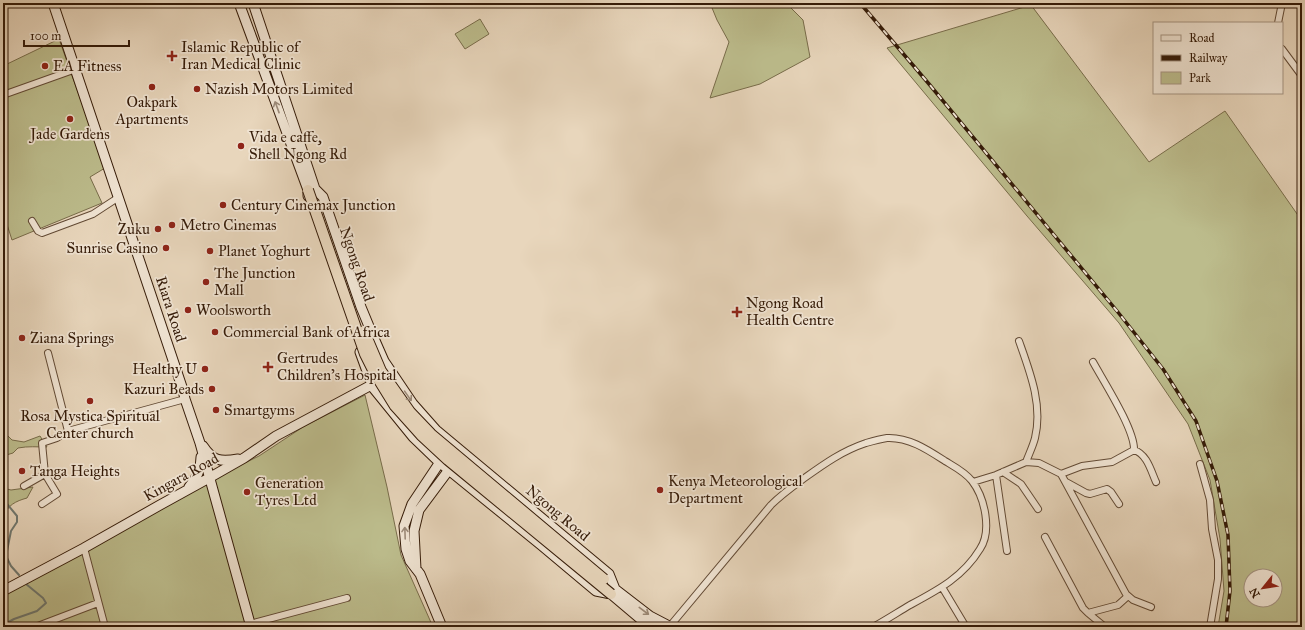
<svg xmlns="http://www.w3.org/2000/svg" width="1305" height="630" font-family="'IM FELL Great Primer',serif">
  <rect width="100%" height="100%" fill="#e8d6bc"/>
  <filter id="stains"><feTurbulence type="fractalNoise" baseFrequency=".005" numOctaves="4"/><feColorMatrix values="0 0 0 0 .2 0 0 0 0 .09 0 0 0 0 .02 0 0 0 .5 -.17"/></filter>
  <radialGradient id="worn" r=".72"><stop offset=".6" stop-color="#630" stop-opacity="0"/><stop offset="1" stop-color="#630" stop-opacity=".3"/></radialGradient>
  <path fill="#bcbc8c" stroke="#786c4a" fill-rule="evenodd" d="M710 3H786L803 20 810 57 760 84 710 98 729 42 717 20Z
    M1031 5 1149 162 1225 111 1302 221V627H1218L1224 591 1220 539 1210 480 1188 424 1119 323 1027 216 887 48ZM1251 576H1275V600H1251Z
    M480 19 489 34 465 49 455 34Z
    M59 39 105 168 90 177 102 203 12 240 3 212V66Z
    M365 395 387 487 401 555 433 627H3V593L200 485 259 456 303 427Z
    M3 431 12 440 24 442 40 436 47 447C37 447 28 446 18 448L13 453 3 456Z
    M33 487 27 498C16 501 7 505 3 518V488L11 490Z"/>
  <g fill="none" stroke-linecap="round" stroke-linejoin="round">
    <path stroke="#707971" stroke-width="2" d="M3 499 17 516V522L11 531 6 556 11 566 19 575
      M3 625 14 619 37 611 46 603 43 598 26 584"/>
    <defs>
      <path id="street" d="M1278 23 1282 3
        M1282 49 1302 76
        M3 95 76 69
        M32 221 38 231 42 233 93 214 119 197
        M1019 341C1030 372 1043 405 1035 438 1033 446 1029 454 1026 462
        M48 353 68 431
        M1093 362C1104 382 1135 430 1134 450
        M1200 464 1210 500 1212 529 1218 560V579L1210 627
        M1003 472 1021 484 1038 509
        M1061 474 1082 466 1112 462 1134 450C1147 454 1151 471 1156 482
        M996 475 1007 551
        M973 482 996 475 1026 462 1039 463 1061 474 1126 594 1133 600 1151 607
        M1066 482 1086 493 1090 494 1107 489 1111 492 1119 504
        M24 486 45 474
        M42 504 57 494 45 474 42 443 57 438 68 431 185 399
        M1045 537 1083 608 1088 613 1118 605 1128 596
        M84 548 105 627
        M942 587 966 627
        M1088 613 1105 627
        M250 624 347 598
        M670 626 771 505C781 495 792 487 803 479 824 464 842 451 866 443 873 441 880 439 887 438 909 437 928 450 945 461 955 467 965 472 972 481 985 498 992 531 980 549 963 577 938 590 910 605 898 612 886 620 873 627
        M35 627 98 603"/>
      <path id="secondary" d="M53 3 183 390 185 399 200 443 251 627
        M239 3 308 190V196
        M253 3 315 189 323 197 361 307 373 336 384 361 413 404 436 430 609 574 615 589 650 616 671 627
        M360 352 372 385 374 389 413 437 439 462 541 545 590 586 596 591 611 594 650 627
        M203 446C213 461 220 462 238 459
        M442 459 412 504 404 526 406 549 410 561 420 574 442 627
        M189 487C197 477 201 470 201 457
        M416 569 414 531 419 510 451 467
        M3 591 84 548 160 505 209 478 244 458 276 436 377 382"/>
    </defs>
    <use href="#street" stroke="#624a35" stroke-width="8"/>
    <use href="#secondary" stroke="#351b08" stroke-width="11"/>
    <use href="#street" stroke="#f0e4d3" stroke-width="6"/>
    <use href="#secondary" stroke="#f0e4d3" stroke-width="9"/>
    <defs>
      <path id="rail" d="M860 3 929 84 1117 311 1163 369 1196 421 1217 481 1228 535 1230 591 1226 627"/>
    </defs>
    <use href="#rail" stroke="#351b08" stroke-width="3.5"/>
    <use href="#rail" stroke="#f0e4d3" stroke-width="2" stroke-dasharray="6" stroke-linecap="butt"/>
    <defs>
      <path id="primary-bridge" d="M308 190 365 354 374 372 395 406 421 435 448 460 611 594
        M364 331 381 371 410 412 431 434 604 579"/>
    </defs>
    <use href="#primary-bridge" stroke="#351b08" stroke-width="12" stroke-linecap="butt"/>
    <use href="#primary-bridge" stroke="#e8d6bc" stroke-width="10"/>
  </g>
  <defs><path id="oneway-shaft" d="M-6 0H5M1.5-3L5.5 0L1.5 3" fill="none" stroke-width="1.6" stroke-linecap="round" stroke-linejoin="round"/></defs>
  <g stroke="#9c8a78">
    <use href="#oneway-shaft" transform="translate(277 107) rotate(-110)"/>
    <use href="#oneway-shaft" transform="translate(408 396) rotate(55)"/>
    <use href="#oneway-shaft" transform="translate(405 533) rotate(-92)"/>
    <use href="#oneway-shaft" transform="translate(644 611) rotate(37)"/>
  </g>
  <g fill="#8f2418" stroke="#f0e4d3" stroke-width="1.5">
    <path d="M170 50h4v4h4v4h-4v4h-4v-4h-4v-4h4z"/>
    <circle cx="45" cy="66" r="4"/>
    <circle cx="152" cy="87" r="4"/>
    <circle cx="197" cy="89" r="4"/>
    <circle cx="70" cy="119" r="4"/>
    <circle cx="241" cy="146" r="4"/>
    <circle cx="223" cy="205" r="4"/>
    <circle cx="172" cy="225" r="4"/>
    <circle cx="158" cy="229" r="4"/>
    <circle cx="166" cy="248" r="4"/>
    <circle cx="210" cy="251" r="4"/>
    <circle cx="206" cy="282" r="4"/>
    <circle cx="188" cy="310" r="4"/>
    <path d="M735 306h4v4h4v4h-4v4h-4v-4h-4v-4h4z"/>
    <circle cx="215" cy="332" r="4"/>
    <circle cx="22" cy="338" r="4"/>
    <path d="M266 361h4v4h4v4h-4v4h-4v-4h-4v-4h4z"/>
    <circle cx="205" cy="369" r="4"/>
    <circle cx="212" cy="389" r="4"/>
    <circle cx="90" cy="401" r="4"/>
    <circle cx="216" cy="410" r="4"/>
    <circle cx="22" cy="471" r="4"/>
    <circle cx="660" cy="490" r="4"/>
    <circle cx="247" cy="492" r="4"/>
  </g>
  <g text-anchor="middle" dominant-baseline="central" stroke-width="3.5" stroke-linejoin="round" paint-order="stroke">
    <g font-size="15" fill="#351b08" stroke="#f0e4d3" text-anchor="start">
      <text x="181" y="47">Islamic Republic of<tspan x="181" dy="17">Iran Medical Clinic</tspan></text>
      <text x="53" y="66">EA Fitness</text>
      <text x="205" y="89">Nazish Motors Limited</text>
      <text x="152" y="102" text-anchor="middle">Oakpark<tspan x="152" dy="17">Apartments</tspan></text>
      <text x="70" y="134" text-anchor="middle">Jade Gardens</text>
      <text x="249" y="137">Vida e caffe,<tspan x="249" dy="17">Shell Ngong Rd</tspan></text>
      <text x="231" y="205">Century Cinemax Junction</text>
      <text x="180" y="225">Metro Cinemas</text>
      <text x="150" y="229" text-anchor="end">Zuku</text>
      <text x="158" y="248" text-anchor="end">Sunrise Casino</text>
      <text x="218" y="251">Planet Yoghurt</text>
      <text x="214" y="273">The Junction<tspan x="214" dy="17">Mall</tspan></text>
      <text x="746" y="303">Ngong Road<tspan x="746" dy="17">Health Centre</tspan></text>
      <text x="196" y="310">Woolsworth</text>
      <text x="223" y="332">Commercial Bank of Africa</text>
      <text x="30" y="338">Ziana Springs</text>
      <text x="277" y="358">Gertrudes<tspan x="277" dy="17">Children's Hospital</tspan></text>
      <text x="197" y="369" text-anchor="end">Healthy U</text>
      <text x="204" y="389" text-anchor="end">Kazuri Beads</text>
      <text x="224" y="410">Smartgyms</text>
      <text x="90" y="416" text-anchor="middle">Rosa Mystica Spiritual<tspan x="90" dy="17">Center church</tspan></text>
      <text x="30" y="471">Tanga Heights</text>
      <text x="668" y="481">Kenya Meteorological<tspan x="668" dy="17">Department</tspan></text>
      <text x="255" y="483">Generation<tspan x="255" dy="17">Tyres Ltd</tspan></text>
    </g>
    <g font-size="15" fill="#351b08" stroke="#f0e4d3">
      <text transform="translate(357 264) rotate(71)">Ngong Road</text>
      <text transform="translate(171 309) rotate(72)">Riara Road</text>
      <text transform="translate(181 477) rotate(-29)">Kingara Road</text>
      <text transform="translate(558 513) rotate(40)">Ngong Road</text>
    </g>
  </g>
  <rect width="1305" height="630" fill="none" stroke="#e8d6bc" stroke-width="16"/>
  <rect x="4" y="4" width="1297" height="622" fill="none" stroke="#351b08" stroke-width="2"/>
  <rect x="8" y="8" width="1289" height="614" fill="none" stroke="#351b08"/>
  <rect x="1153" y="22" width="130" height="72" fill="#f0e4d3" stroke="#a59482"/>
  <rect x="1161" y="35" width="20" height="6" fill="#f0e4d3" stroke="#a59482"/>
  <text x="1189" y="42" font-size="12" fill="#351b08">Road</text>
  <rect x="1161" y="55" width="20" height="6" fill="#351b08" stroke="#a59482"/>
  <text x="1189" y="62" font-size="12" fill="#351b08">Railway</text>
  <rect x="1161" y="72" width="20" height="12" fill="#bcbc8c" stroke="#a59482"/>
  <text x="1189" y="82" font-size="12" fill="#351b08">Park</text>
  <g transform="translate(1263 588) rotate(240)"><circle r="19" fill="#f0e4d3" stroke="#a59482"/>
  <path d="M0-3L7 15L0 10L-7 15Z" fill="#8f2418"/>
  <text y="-6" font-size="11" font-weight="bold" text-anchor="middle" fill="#351b08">N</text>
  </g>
  <path d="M24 40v6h105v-6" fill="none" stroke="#351b08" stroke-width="2"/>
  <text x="30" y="40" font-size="12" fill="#351b08" stroke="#f0e4d3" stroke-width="3" paint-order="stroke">100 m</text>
  <rect width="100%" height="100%" filter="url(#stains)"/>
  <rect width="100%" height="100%" fill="url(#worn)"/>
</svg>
